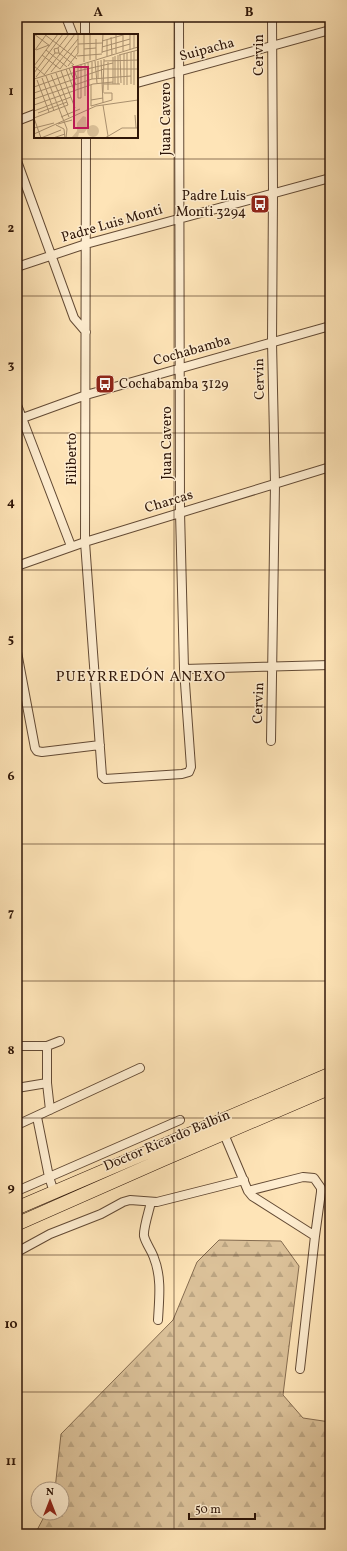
<svg xmlns="http://www.w3.org/2000/svg" width="347" height="1551" font-family="Vollkorn,serif">
  <defs>
    <pattern id="forest-firs" width="22" height="20" patternUnits="userSpaceOnUse"><rect width="22" height="20" fill="#dbc199"/><path d="M5 1l3.5 6h-7zM16 11l3.5 6h-7z" fill="#bca582"/></pattern>
  </defs>
  <rect width="100%" height="100%" fill="#fee4b7"/>
  <filter id="stains"><feTurbulence type="fractalNoise" baseFrequency=".005" numOctaves="4"/><feColorMatrix values="0 0 0 0 .2 0 0 0 0 .09 0 0 0 0 .02 0 0 0 .5 -.17"/></filter>
  <radialGradient id="worn" r=".72"><stop offset=".6" stop-color="#630" stop-opacity="0"/><stop offset="1" stop-color="#630" stop-opacity=".3"/></radialGradient>
  <path fill="url(#forest-firs)" stroke="#856c50" d="M219 1240 281 1241 299 1266 283 1395 303 1418 330 1422V1488L327 1534H35L46 1513H62V1489H55L61 1434 173 1320 197 1262Z"/>
  <g fill="none" stroke-linecap="round" stroke-linejoin="round">
    <defs>
      <path id="street" d="M66 17 73 35
        M85 17V35
        M137 83 330 30
        M17 121 35 114
        M86 137 85 542 102 776 105 779 182 774 189 772 191 767 184 669 180 512 179 17
        M17 161 74 318 86 332
        M17 267 86 244 330 178
        M17 405 71 546
        M17 420 86 395 330 326
        M17 566 85 542 330 467
        M17 652 35 748 37 751 42 752 100 745
        M184 669 330 665
        M271 741 275 484 272 342 273 193 272 17
        M17 1046H47L60 1041
        M47 1046V1083L50 1110
        M17 1088 47 1083
        M37 1117 49 1177 54 1192
        M17 1125 140 1068
        M224 1134 248 1191 252 1196 315 1236 300 1369
        M17 1191 180 1120
        M248 1191 303 1177 314 1178 321 1188V1192L315 1236
        M151 1202C149 1211 143 1229 144 1236 146 1244 152 1251 154 1258 162 1278 159 1300 158 1320
        M17 1252 50 1234 101 1214 123 1202 130 1200 157 1202 244 1180"/>
      <path id="primary" d="M17 1208 330 1074
        M17 1224 162 1160 330 1088"/>
    </defs>
    <use href="#street" stroke="#634a34" stroke-width="10"/>
    <use href="#primary" stroke="#2f1608" stroke-width="14"/>
    <use href="#street" stroke="#feedd0" stroke-width="8"/>
    <use href="#primary" stroke="#fee4b7" stroke-width="13"/>
  </g>
  <path fill="none" stroke="#2f1608" stroke-width="1" stroke-opacity="0.55" d="M174 17V1534M17 159H330M17 296H330M17 433H330M17 570H330M17 707H330M17 844H330M17 981H330M17 1118H330M17 1255H330M17 1392H330"/>
  <defs>
    <symbol id="bus-square" viewBox="-11 -11 22 22"><rect x="-9" y="-9" width="18" height="18" rx="4" fill="#8f2418" stroke="#feedd0"/><path d="M-5-6H5V4H4V6H2V4H-2V6H-4V4H-5ZM-3.5-4V0h7V-4ZM-3.5 1.2v1.5H-2V1.2ZM2 1.2v1.5H3.5V1.2Z" fill="#fff"/></symbol>
  </defs>
  <g fill-rule="evenodd">
    <use href="#bus-square" x="249" y="193" width="22" height="22"/>
    <use href="#bus-square" x="94" y="373" width="22" height="22"/>
  </g>
  <g text-anchor="middle" dominant-baseline="central" stroke-width="3" stroke-linejoin="round" paint-order="stroke">
    <g font-size="14" fill="#2f1608" stroke="#feedd0">
      <text transform="translate(207 50) rotate(-15)">Suipacha</text>
      <text transform="translate(259 55) rotate(-90)">Cervin</text>
      <text transform="translate(166 119) rotate(-90)">Juan Cavero</text>
      <text transform="translate(112 224) rotate(-16)">Padre Luis Monti</text>
      <text transform="translate(192 351) rotate(-16)">Cochabamba</text>
      <text transform="translate(260 379) rotate(-91)">Cervin</text>
      <text transform="translate(167 443) rotate(-90)">Juan Cavero</text>
      <text transform="translate(72 459) rotate(-90)">Filiberto</text>
      <text transform="translate(169 502) rotate(-17)">Charcas</text>
      <text transform="translate(259 703) rotate(-88)">Cervin</text>
      <text transform="translate(167 1141) rotate(-23)">Doctor Ricardo Balbín</text>
    </g>
    <g font-size="14" fill="#2f1608" stroke="#feedd0" text-anchor="end">
      <text x="246" y="196">Padre Luis<tspan x="246" dy="16">Monti 3294</tspan></text>
      <text x="119" y="384" text-anchor="start">Cochabamba 3129</text>
    </g>
    <g font-size="15" letter-spacing="1" fill="#2f1608" stroke="#feedd0">
      <text x="141" y="677">PUEYRREDÓN ANEXO</text>
    </g>
  </g>
  <g transform="translate(34 34)">
    <rect width="104" height="104" fill="#fee4b7"/>
    <path d="M49 82 52 83 53 95 50 99H45L44 103H38L43 97V89ZM53 97a6 6 0 1 1 12 0a6 6 0 1 1-12 0Z" fill="#dbc199"/>
    <path fill="none" stroke="#ab9271" stroke-width="1" d="M0 0 16 12M10 0 43 25M77 3 78 21M73 6V22M68 7 89 1M44 10 68 9M68 13 96 5M104 13V0M100 14V0M50 15 62 14M1 16 12 1M2 16 15 11M12 16 33 33M96 16V0M104 16V44M89 17V0M100 17V51M68 18 96 10M97 18V50M21 19 20 15 24 14 35 0M25 19 40 31M68 19 69 0M82 19V0M93 19V51M90 20V51M8 21 26 35M84 21V50M85 21 104 16M86 21 87 49M43 22 68 20M81 22V50M79 23V50M62 25V5M56 26V0M67 26 69 69M61 27 63 49M64 27V44M70 27 104 26M50 28V0M58 28V45M74 28V56M54 29 55 51M38 31 43 44M0 32 12 42 33 95 32 104M0 32 24 0M34 32 44 19V0M44 32V64H47V31M35 34 42 51M26 35 43 12M32 35 40 56M27 37 41 74M17 38 44 5M0 39 29 0M10 41 41 0M17 41 35 83M2 43 21 19H25L24 14M8 44 20 77M0 45 104 13M3 46 15 78M70 50H86M57 51V72L78 66V59H70M0 53 44 37 79 29M0 59 70 35H104M69 59 70 25M51 62V30M0 65 58 45 97 42M57 66 69 64M0 71 59 50 79 48M69 71 74 102M0 77 37 63M4 79 33 68M101 81 102 94M27 83 46 75M0 84 34 71 22 39M0 84 7 104M24 90 38 86M22 91 30 95 31 104M0 94 20 89M0 100 62 72 104 66M7 104 27 96M19 104 31 100M71 104 88 94H104"/>
    <path fill="#c2185b" fill-opacity="0.15" stroke="#c2185b" stroke-width="2" d="M40 33H54V94H40Z"/>
    <rect width="104" height="104" fill="none" stroke="#2f1608" stroke-width="2"/>
  </g>
  <rect width="347" height="1551" fill="none" stroke="#fee4b7" stroke-width="44"/>
  <g transform="translate(50 1501)"><circle r="19" fill="#feedd0" stroke="#ab9780"/>
  <path d="M0-3L7 15L0 10L-7 15Z" fill="#8f2418"/>
  <text y="-6" font-size="11" font-weight="bold" text-anchor="middle" fill="#2f1608">N</text>
  </g>
  <path d="M189 1513v6h66v-6" fill="none" stroke="#2f1608" stroke-width="2"/>
  <text x="195" y="1513" font-size="12" fill="#2f1608" stroke="#feedd0" stroke-width="3" paint-order="stroke">50 m</text>
  <rect x="22" y="22" width="303" height="1507" fill="none" stroke="#2f1608" stroke-width="1.5"/>
  <g font-size="13" text-anchor="middle" font-weight="bold" fill="#2f1608">
    <text x="98" y="16">A</text>
    <text x="249" y="16">B</text>
    <text x="11" y="95">1</text>
    <text x="11" y="232">2</text>
    <text x="11" y="369">3</text>
    <text x="11" y="506">4</text>
    <text x="11" y="643">5</text>
    <text x="11" y="780">6</text>
    <text x="11" y="917">7</text>
    <text x="11" y="1054">8</text>
    <text x="11" y="1191">9</text>
    <text x="11" y="1328">10</text>
    <text x="11" y="1465">11</text>
  </g>
  <rect width="100%" height="100%" filter="url(#stains)"/>
  <rect width="100%" height="100%" fill="url(#worn)"/>
</svg>
